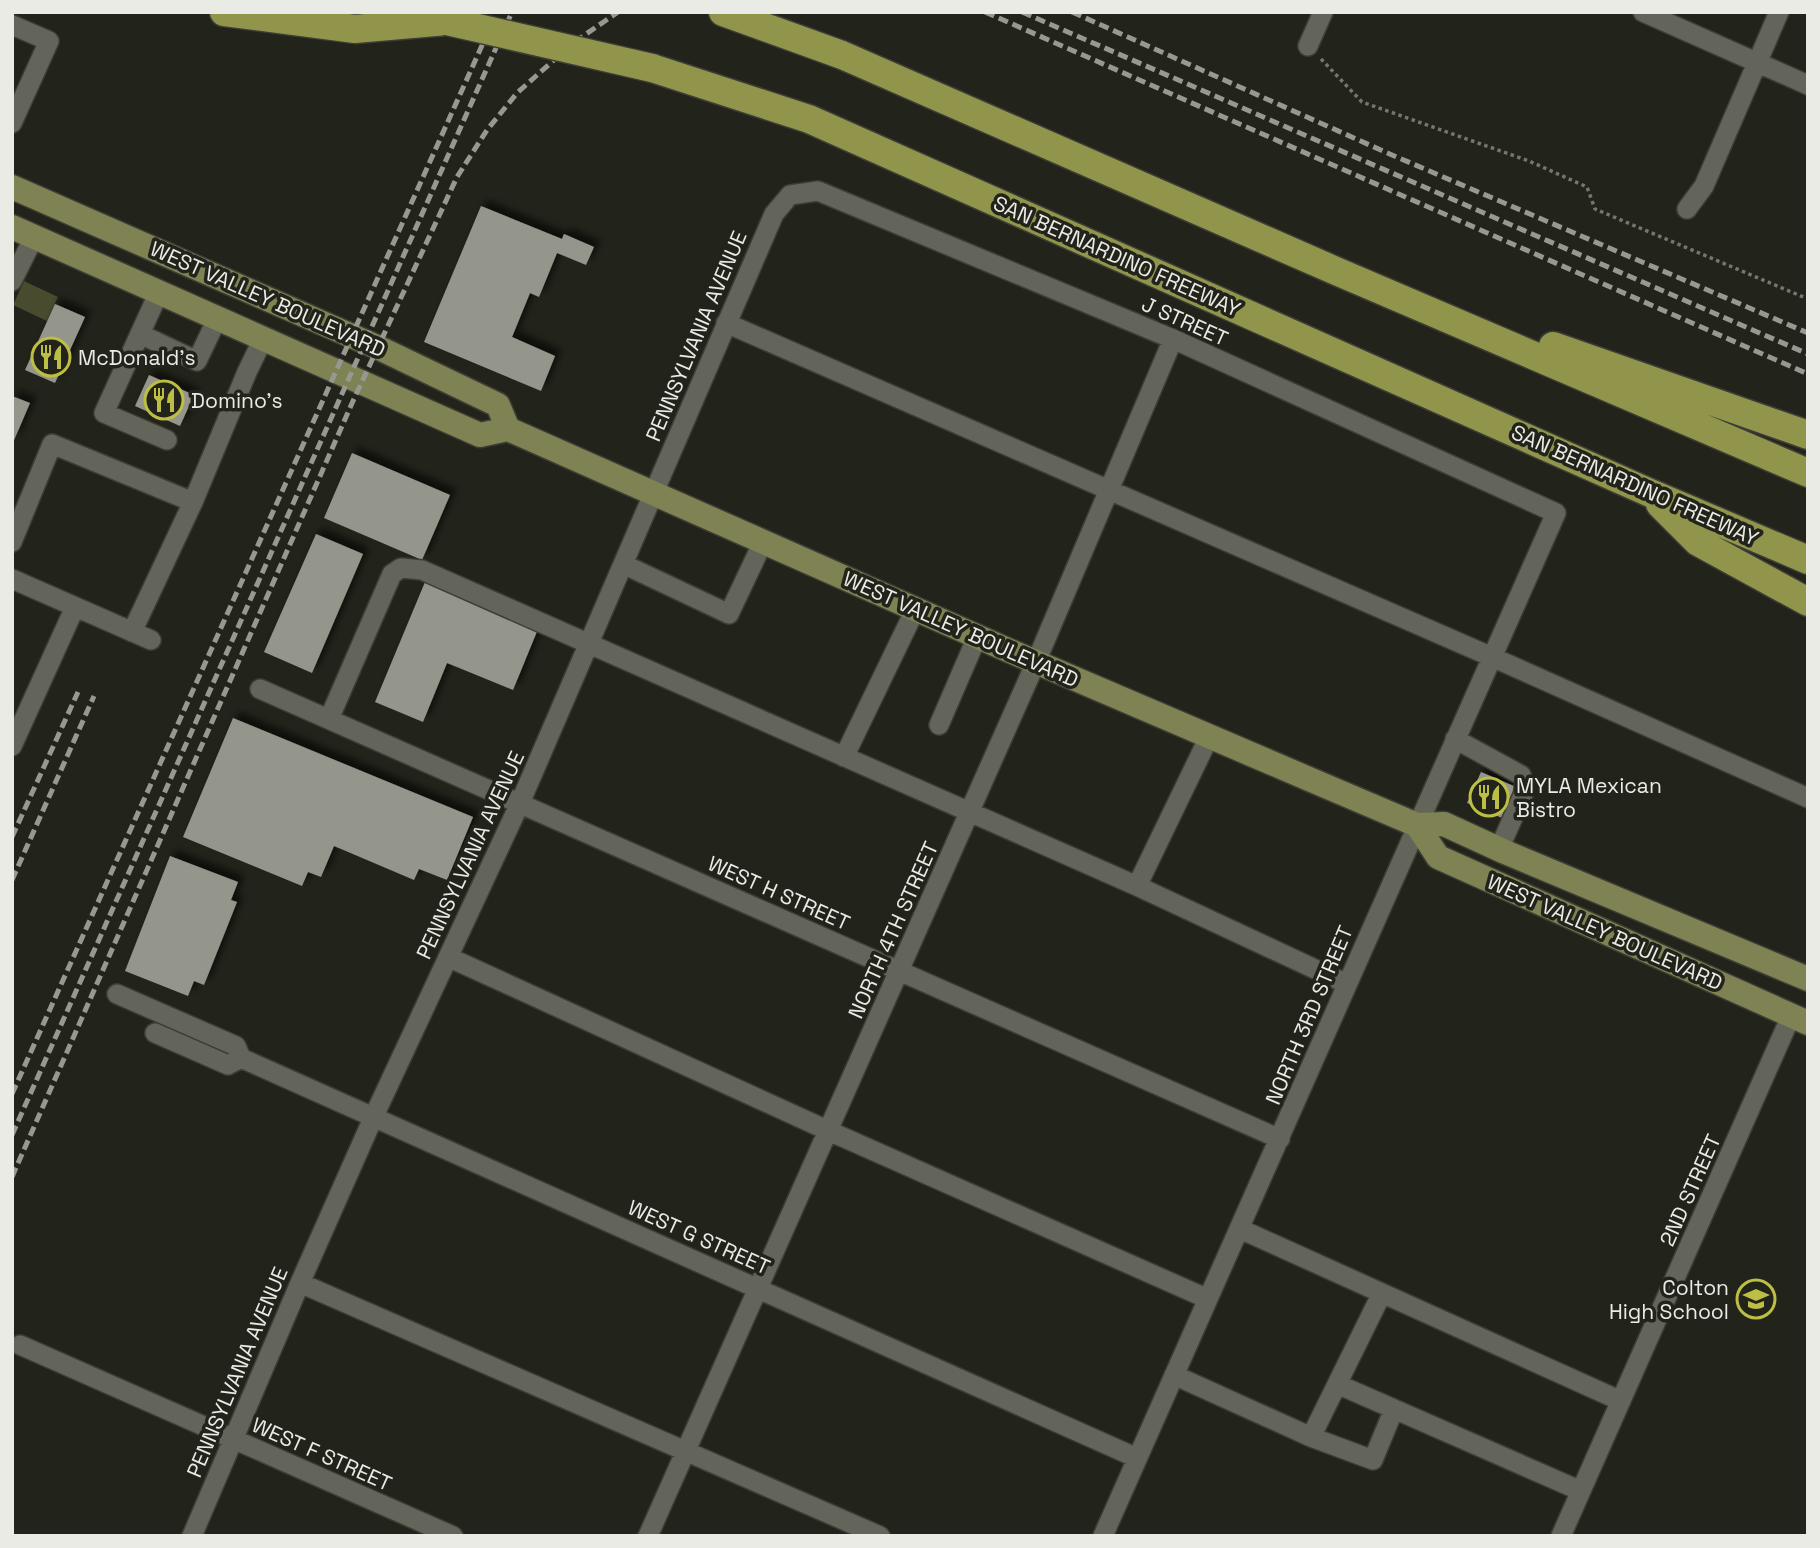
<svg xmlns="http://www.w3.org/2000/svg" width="1820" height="1548" font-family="'Space Grotesk',sans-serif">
  <defs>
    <filter id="shadow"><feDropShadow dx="6" dy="-6" stdDeviation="3.5" flood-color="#0009"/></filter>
  </defs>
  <rect width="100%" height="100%" fill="#22231a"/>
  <path fill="#494b2e" d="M24 281 58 297 47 321 13 305Z"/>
  <path fill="#95968b" filter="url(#shadow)" d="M481 206 562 239 564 234 594 247 586 265 557 253 539 297 530 293 512 337 555 356 541 391 424 342Z
    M55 304 85 317 55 383 25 370Z
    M149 375 194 395 180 426 135 406Z
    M12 396 30 403 12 445Z
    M352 453 450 495 422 560 324 518Z
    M316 534 363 554 312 673 264 652Z
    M425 582 538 629 513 690 447 663 423 722 375 702Z
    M233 718 473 817 447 880 419 869 414 880 334 846 321 877 308 872 302 886 183 837Z
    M1481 772 1516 787 1502 818 1467 803Z
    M170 856 238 882 231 900 237 902 204 985 194 981 188 996 125 971Z"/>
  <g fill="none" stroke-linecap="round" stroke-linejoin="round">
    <defs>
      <path id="minor" d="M1643 12 1808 85
        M12 25 49 41 12 123
        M1308 46 1323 12
        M1687 209 1704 186 1779 12
        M12 281 34 237
        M159 292 104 413 167 440
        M726 323 1492 657 1808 798
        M140 334 197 361 217 319
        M193 502 247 372 263 339
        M12 542 52 444 193 502 132 632
        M623 564 729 614 763 542
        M12 579 151 640
        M260 689 1280 1139
        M329 719 392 574 401 568 422 570 1137 886 1347 984
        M939 725 977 637
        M1455 739 1521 775C1525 782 1525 787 1523 795L1499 849
        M12 746 75 607
        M844 757 915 610
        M1137 886 1209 737
        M448 957 829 1131 1208 1299
        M117 994 236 1046 241 1058
        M155 1033 228 1065 241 1058
        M241 1058 1137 1458
        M1240 1229 1621 1401
        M300 1283 880 1536
        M20 1345 453 1536
        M1174 1375 1311 1437 1382 1293
        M1337 1384 1581 1491
        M1311 1437 1373 1460 1394 1409
        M192 1536 300 1283 374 1116 520 803 774 214 790 195 818 191 1173 339 1556 513 1103 1536
        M648 1536 1036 662 1173 339
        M1561 1536 1791 1016"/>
      <path id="major" d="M12 187 377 347 498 405 508 429
        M12 227 480 435 508 429 1010 651 1309 779 1417 825 1444 824 1505 852 1808 979
        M1417 825 1438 857 1808 1023"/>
      <path id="highway" d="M224 12 355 29 447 21
        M723 12 842 55 1336 271 1808 473
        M652 68 809 119 1648 492 1808 560
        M1553 346 1808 435
        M1660 504 1698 542 1808 602"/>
    </defs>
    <use href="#minor" stroke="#3d3d36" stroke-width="22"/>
    <use href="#major" stroke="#3d3d36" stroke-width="27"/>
    <use href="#highway" stroke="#3d3d36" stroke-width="31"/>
    <path stroke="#75766d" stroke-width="3.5" stroke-dasharray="3.5 3.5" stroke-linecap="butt" d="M1321 59 1362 102 1529 161 1587 187 1595 209 1808 299"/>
    <use href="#minor" stroke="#64655a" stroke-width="19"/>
    <use href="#major" stroke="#7f8252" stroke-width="24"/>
    <use href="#highway" stroke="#91954c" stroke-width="28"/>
    <path stroke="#979890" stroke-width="5" stroke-dasharray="10 5" stroke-linecap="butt" d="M985 12 1808 374
      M1022 12 1808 354
      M1072 12 1392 155 1808 333
      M12 837 78 692
      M12 880 94 696
      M12 1094 497 12
      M12 1135 512 12
      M12 1177 353 401 457 177 487 130 517 93 573 43 618 12"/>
    <defs>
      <path id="highway-bridge" d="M447 21 652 68"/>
    </defs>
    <use href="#highway-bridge" stroke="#3d3d36" stroke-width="31" stroke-linecap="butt"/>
    <use href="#highway-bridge" stroke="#91954c" stroke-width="28"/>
  </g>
  <defs>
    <symbol id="restaurant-ring" viewBox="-11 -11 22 22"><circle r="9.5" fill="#22231a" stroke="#bcbf44" stroke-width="1.5"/><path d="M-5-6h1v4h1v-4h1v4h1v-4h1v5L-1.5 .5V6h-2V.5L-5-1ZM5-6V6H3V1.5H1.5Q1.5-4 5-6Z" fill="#bcbf44"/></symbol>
    <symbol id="school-ring" viewBox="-11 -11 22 22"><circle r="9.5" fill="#22231a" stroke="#bcbf44" stroke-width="1.5"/><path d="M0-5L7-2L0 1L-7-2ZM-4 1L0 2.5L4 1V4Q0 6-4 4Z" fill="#bcbf44"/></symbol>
  </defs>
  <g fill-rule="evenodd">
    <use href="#restaurant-ring" x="29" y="335" width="44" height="44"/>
    <use href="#restaurant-ring" x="142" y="378" width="44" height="44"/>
    <use href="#restaurant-ring" x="1467" y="775" width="44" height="44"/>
    <use href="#school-ring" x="1734" y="1277" width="44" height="44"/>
  </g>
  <g text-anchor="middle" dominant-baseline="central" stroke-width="7" stroke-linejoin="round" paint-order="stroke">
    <g font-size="21" fill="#eaebe4" stroke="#22231a">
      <text transform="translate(1117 256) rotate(24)">SAN BERNARDINO FREEWAY</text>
      <text transform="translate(268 299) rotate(24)">WEST VALLEY BOULEVARD</text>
      <text transform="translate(1185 321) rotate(24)">J STREET</text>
      <text transform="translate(696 336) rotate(-67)">PENNSYLVANIA AVENUE</text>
      <text transform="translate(1635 485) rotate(24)">SAN BERNARDINO FREEWAY</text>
      <text transform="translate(961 629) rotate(24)">WEST VALLEY BOULEVARD</text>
      <text transform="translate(470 855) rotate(-65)">PENNSYLVANIA AVENUE</text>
      <text transform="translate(779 893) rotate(24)">WEST H STREET</text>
      <text transform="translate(893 930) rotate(-66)">NORTH 4TH STREET</text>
      <text transform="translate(1605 932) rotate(24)">WEST VALLEY BOULEVARD</text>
      <text transform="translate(1309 1015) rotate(-67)">NORTH 3RD STREET</text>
      <text transform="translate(1690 1190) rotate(-66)">2ND STREET</text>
      <text transform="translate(699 1237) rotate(24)">WEST G STREET</text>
      <text transform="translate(237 1372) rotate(-67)">PENNSYLVANIA AVENUE</text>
      <text transform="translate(322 1454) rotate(24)">WEST F STREET</text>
    </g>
    <g font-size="21" fill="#eaebe4" stroke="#22231a" text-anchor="start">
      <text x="78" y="357">McDonald's</text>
      <text x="191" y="400">Domino's</text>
      <text x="1516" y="785">MYLA Mexican<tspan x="1516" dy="24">Bistro</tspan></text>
      <text x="1729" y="1287" text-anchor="end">Colton<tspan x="1729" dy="24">High School</tspan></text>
    </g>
  </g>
  <rect width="1820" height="1548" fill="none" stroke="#eaebe4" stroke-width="28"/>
</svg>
